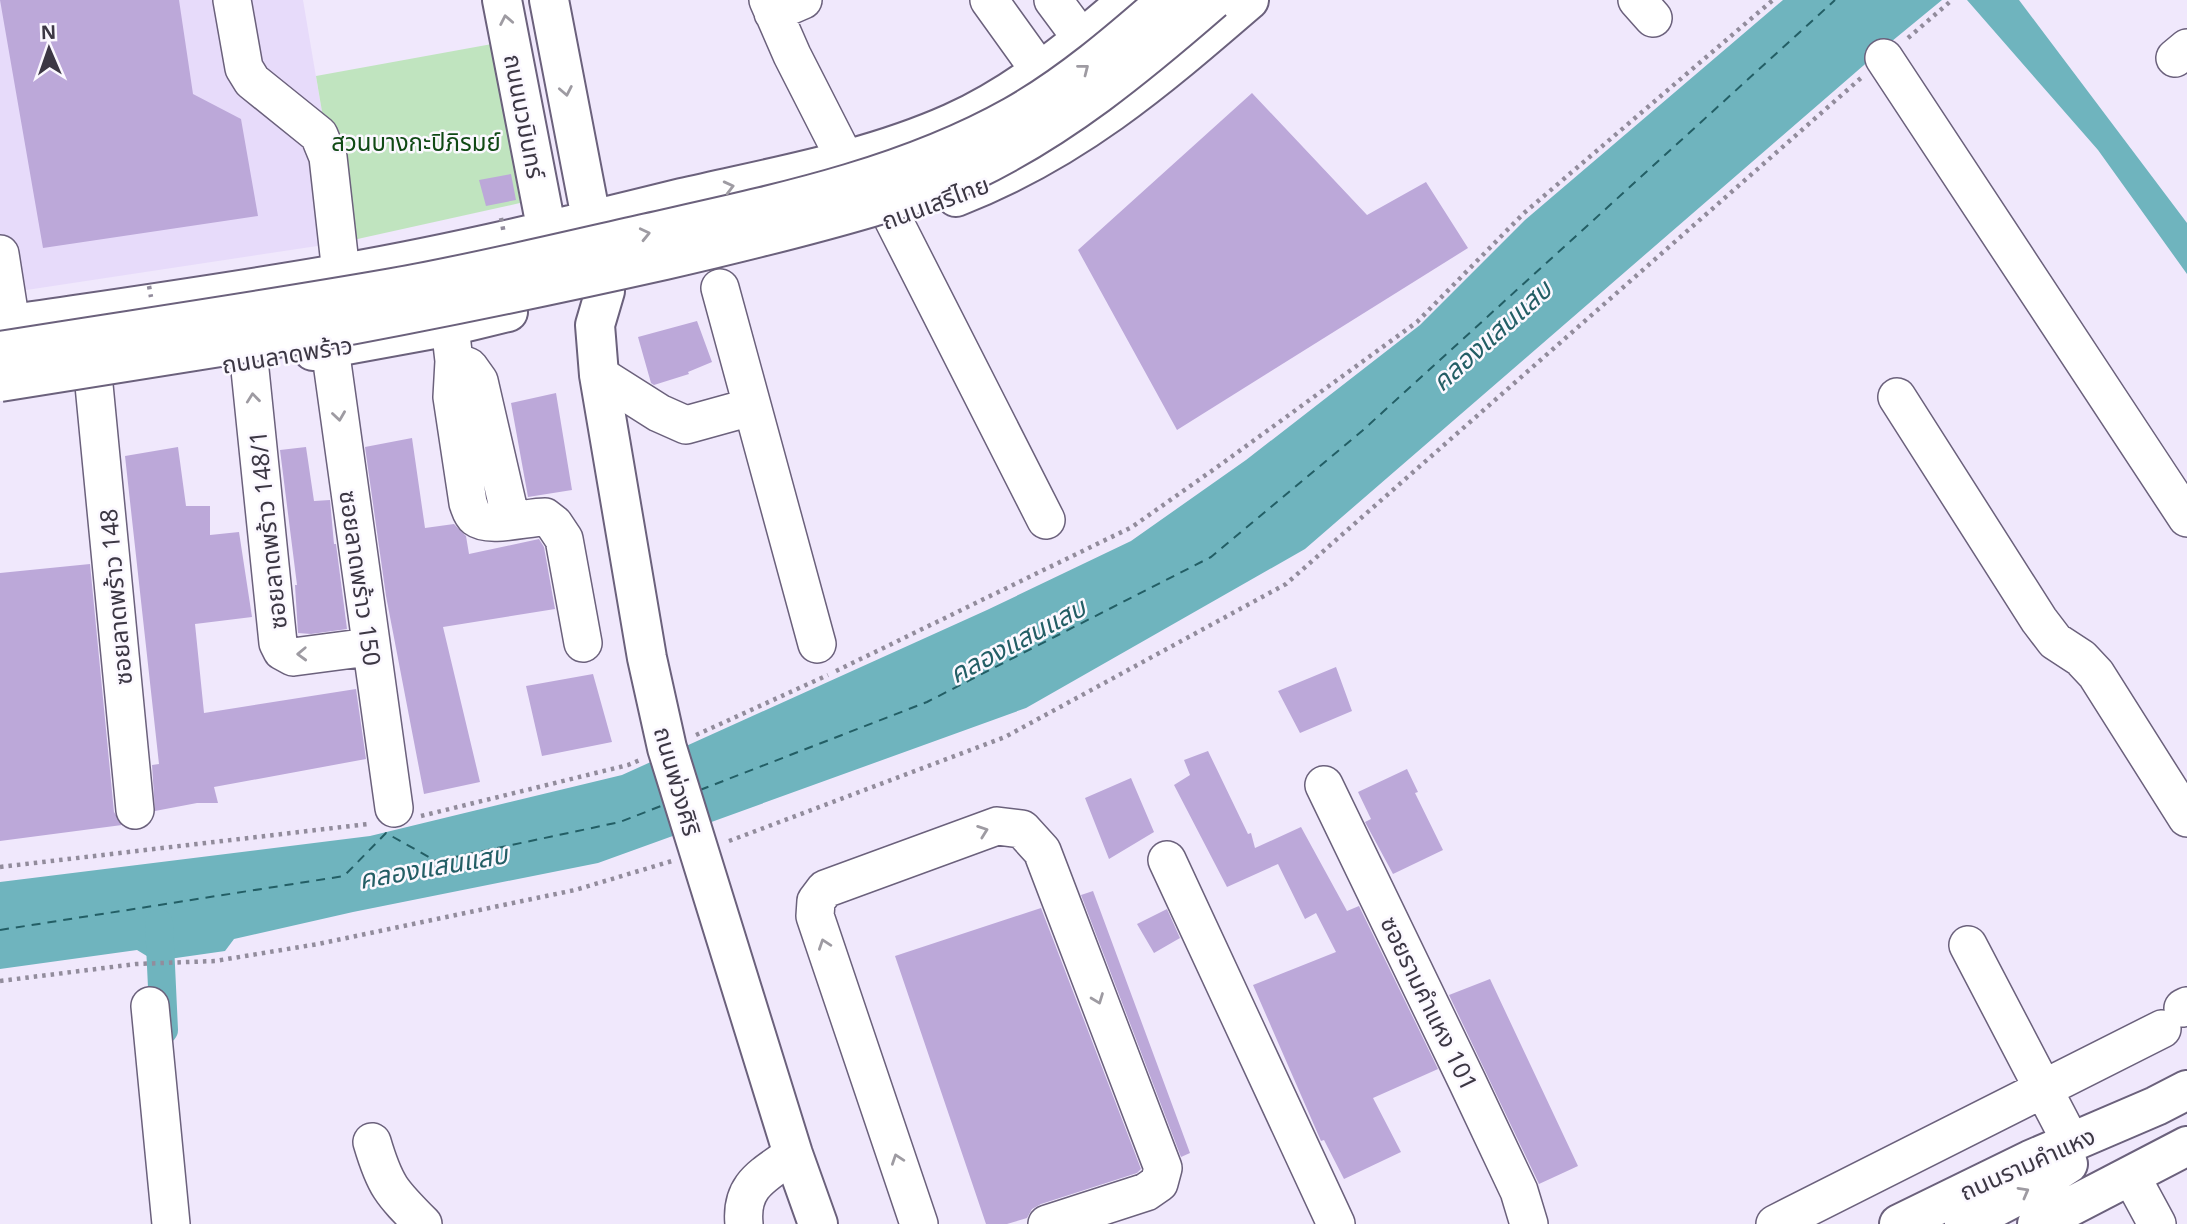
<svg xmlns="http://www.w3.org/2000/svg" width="2187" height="1224" font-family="'Noto Sans','Noto Sans Thai',sans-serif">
  <rect width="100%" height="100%" fill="#f0e8fc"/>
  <path fill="#e7dbfa" d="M0 0H303L344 242 0 294Z"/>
  <path fill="#c0e4bf" d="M492 44 520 203 344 242 316 76Z"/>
  <path fill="#6fb4be" d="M1783 0H1942L1886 46 1305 549 1026 708 598 863 353 912 234 939 225 951 155 961 137 950 0 969V882L370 836 622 775 987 610 1131 541 1246 460 1420 325 1525 220Z
    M1967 0H2019L2187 223V274L2098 150Z"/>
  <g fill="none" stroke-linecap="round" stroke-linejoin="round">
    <path stroke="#6fb4be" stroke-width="28" d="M159 923 164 1030"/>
    <path stroke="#235e65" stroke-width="2" stroke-dasharray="9 7" stroke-linecap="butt" d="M700 790 927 702 1211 557 1362 431 1835 0
      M0 930 344 876 386 833 436 861 620 822 666 804"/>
  </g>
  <path fill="#bca8d9" d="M0 0H179L193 94 241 119 258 216 43 248Z
    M1252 93 1367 215 1426 182 1468 248 1177 430 1078 250Z
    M511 174 516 200 486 206 479 180Z
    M697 321 712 362 688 372 689 374 654 385 651 383 638 337Z
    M556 393 572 490 528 497 511 403Z
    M412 438 425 528 454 524 466 536 469 554 539 539 544 547 555 609 443 627 480 782 424 794 386 596 365 447Z
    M178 447 186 506H210V535L239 532 252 617 195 624 204 713 356 689 366 759 214 787 218 803H197L155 811 152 765 159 764 125 456Z
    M306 447 314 501 330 500 334 544H336L347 629 311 634 298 633 295 585H297L280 450Z
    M90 564 114 812 122 825 0 841V573Z
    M1336 667 1352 711 1300 733 1278 691Z
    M593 674 612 742 542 756 526 686Z
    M1208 751 1248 834 1251 833 1255 848 1301 827 1347 911 1359 906 1438 1069 1373 1098 1401 1152 1344 1179 1324 1140 1321 1141 1253 985 1336 952 1316 913 1305 919 1278 864 1227 887 1174 785 1190 775 1184 760Z
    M1407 769 1418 792 1415 793 1443 850 1393 874 1365 822 1371 819 1358 792Z
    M1131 778 1154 832 1109 859 1085 798Z
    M1093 891 1190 1153 1181 1157 1081 895Z
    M1041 908 1141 1169 1137 1173 1041 1204 1032 1209 1027 1218 1007 1224H986L895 956Z
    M1167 909 1180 938 1154 953 1137 924Z
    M1490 979 1578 1166 1539 1184 1449 995Z"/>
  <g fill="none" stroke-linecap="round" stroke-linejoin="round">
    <defs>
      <path id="minor" d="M232 0 244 68 252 81 319 135 328 157 341 273
        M768 0 792 55 845 159
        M989 0 1040 71
        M1053 0 1082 39
        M1637 0 1653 18
        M773 13 803 0
        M1884 58 2187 518
        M2175 58 2187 48
        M893 219 1046 520
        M0 254 11 324
        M720 288 817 644
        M450 326 454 361 452 397 468 503C470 508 471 514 476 518 489 528 528 517 545 517L554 524 564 539 583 643
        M330 348 394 808
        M249 360 278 643 282 651 293 657 369 647
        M454 361 469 367 479 381 511 520
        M599 375 659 413 686 425 751 407
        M94 385 135 810
        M1897 397 2039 620 2055 641 2081 658 2096 674 2187 818
        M1324 785 1467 1081 1519 1191 1529 1224
        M1167 860 1336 1224
        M1968 945 2071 1142
        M150 1006 171 1224
        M2183 1008 2187 1006
        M372 1142C385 1186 391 1192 423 1224
        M2131 1176 2157 1224
        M744 1224C740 1184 765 1175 793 1154
        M919 1224 815 916 816 901 825 889 997 826 1022 829 1042 851 1163 1168 1159 1183 1146 1192 1047 1224
        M1775 1224 2162 1029"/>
      <path id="major" d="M502 0 547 232 557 257
        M549 0 605 291 595 325 599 375 647 658 667 748 793 1154 818 1224
        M956 197C1074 151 1155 81 1249 0
        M0 326C114 309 229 293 343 273 457 253 569 226 682 198 772 177 867 161 952 123 1017 94 1075 46 1128 0
        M313 351 450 326 508 312
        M1899 1224 2030 1160 2156 1106 2187 1090
        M1964 1224 2030 1189 2068 1164
        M2037 1224 2187 1146"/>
    </defs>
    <use href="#minor" stroke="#6b617c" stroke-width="40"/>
    <use href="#major" stroke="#6b617c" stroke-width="42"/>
    <path stroke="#928c9c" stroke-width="4.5" stroke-dasharray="3.5 5" stroke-linecap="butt" d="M1908 38 1952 0
      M836 671 1132 527 1220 465 1417 322 1524 213 1773 0
      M696 735 828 675
      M421 816 628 765 640 760
      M729 841 1005 737 1286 584 1861 78
      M0 867 368 824
      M0 981 136 964 215 961 318 944 575 890 672 861"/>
    <use href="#minor" stroke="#fff" stroke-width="37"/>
    <use href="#major" stroke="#fff" stroke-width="38"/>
    <defs>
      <path id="major-bridge" d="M0 351C131 330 262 311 393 288 478 273 563 252 648 233 772 205 902 179 1014 116 1069 85 1119 42 1167 0
        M0 382C100 366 201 351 302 334 423 312 544 287 665 260 734 244 804 227 872 207 905 197 939 187 970 172 1062 128 1137 66 1213 0"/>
    </defs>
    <use href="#major-bridge" stroke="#6b617c" stroke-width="42" stroke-linecap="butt"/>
    <path stroke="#928c9c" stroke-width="4.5" stroke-dasharray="3.5 5" stroke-linecap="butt" d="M501 218 504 234
      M149 286 151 297"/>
    <use href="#major-bridge" stroke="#fff" stroke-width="38"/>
  </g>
  <defs><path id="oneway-chevron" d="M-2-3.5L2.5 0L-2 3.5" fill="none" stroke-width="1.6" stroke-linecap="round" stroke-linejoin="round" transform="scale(1.75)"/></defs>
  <g stroke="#9e9ba2">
    <use href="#oneway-chevron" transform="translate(506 20) rotate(-101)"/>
    <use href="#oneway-chevron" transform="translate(1084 69) rotate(-38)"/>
    <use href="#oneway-chevron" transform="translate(566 91) rotate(79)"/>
    <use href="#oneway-chevron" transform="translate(729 187) rotate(-14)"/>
    <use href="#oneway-chevron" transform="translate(645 234) rotate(-13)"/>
    <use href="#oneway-chevron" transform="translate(253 398) rotate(-96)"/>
    <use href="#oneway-chevron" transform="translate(339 416) rotate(82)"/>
    <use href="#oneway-chevron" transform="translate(302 654) rotate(178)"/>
    <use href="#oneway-chevron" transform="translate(983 831) rotate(-20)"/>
    <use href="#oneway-chevron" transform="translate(824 944) rotate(-109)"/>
    <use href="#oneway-chevron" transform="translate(1098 999) rotate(69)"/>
    <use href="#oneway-chevron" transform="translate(897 1159) rotate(-109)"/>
    <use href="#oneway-chevron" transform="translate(2024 1192) rotate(-29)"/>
  </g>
  <g text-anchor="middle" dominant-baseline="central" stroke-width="5" stroke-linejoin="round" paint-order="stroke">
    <g font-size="24" fill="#3c3744" stroke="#fbf8ff">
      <text transform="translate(525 116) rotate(79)">ถนนนวมินทร์</text>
      <text transform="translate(935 202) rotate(-20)">ถนนเสรีไทย</text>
      <text transform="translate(287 354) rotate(-9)">ถนนลาดพร้าว</text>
      <text transform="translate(267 530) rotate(-96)">ซอยลาดพร้าว 148/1</text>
      <text transform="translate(361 578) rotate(82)">ซอยลาดพร้าว 150</text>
      <text transform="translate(115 597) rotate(-95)">ซอยลาดพร้าว 148</text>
      <text transform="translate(678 781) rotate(74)">ถนนพ่วงศิริ</text>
      <text transform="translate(1430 1003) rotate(64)">ซอยรามคำแหง 101</text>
      <text transform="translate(2027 1163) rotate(-24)">ถนนรามคำแหง</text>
    </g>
    <g font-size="24" fill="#0f4914" stroke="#fbf8ff">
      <text x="416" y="141">สวนบางกะปิภิรมย์</text>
    </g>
    <g font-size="26" font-style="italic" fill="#235e65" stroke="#fbf8ff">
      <text transform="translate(1491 335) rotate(-42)">คลองแสนแสบ</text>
      <text transform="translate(1017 640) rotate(-28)">คลองแสนแสบ</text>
      <text transform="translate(433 866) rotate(-10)">คลองแสนแสบ</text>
    </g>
  </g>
  <g transform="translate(49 49) rotate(358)" stroke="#fbf8ff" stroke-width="5" paint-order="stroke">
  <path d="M0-5L12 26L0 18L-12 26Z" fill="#3c3744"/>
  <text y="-10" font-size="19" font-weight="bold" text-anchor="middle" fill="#3c3744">N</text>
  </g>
</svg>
